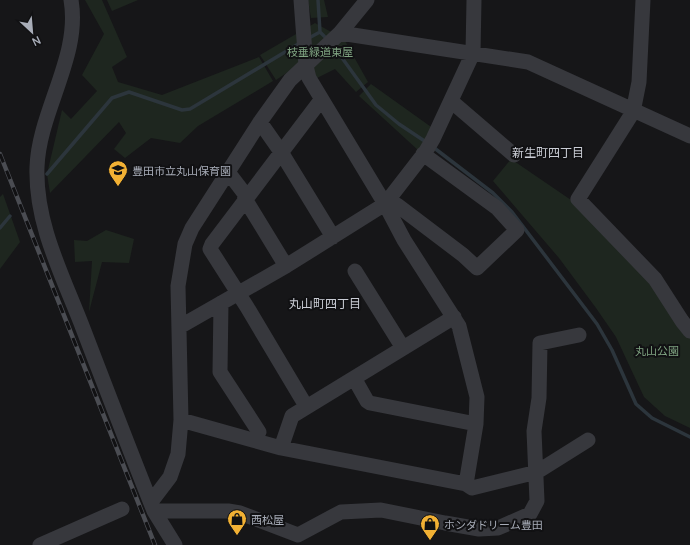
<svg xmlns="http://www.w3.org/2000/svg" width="690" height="545" font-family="Manrope,'Noto Sans JP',sans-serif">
  <rect width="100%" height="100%" fill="#161618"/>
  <path fill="#1e261f" d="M85 0H102L127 57 112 67 118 82 162 95 259 57 273 81 198 126 180 143 151 138 125 158 114 149 126 133 119 122 50 193 47 174 62 110 71 119 97 91 82 75 104 34Z
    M107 0H138L112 11Z
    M308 0H324L328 17 311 18Z
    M315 23 344 39 368 82 356 92 335 69 317 78 300 64 276 80 260 55Z
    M371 84 434 129 419 151 359 96Z
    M511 159 571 200 650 280 690 337V428L665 416 644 397 616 337 596 308 559 258 493 181Z
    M3 194 20 242 0 269V197Z
    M106 230 134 239 129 263 102 262 89 312 92 261 75 262 74 240 87 241Z"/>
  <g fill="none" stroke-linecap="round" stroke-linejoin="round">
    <path stroke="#2c353c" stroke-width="3.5" d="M318 0 320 32 328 40
      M307 39 320 32
      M332 44 376 105 399 124 426 142
      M433 147 493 193 512 212 597 324 612 350 636 404 652 418 690 437
      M47 174 112 98 129 92 182 110 190 109 300 43
      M0 228 10 216"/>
    <path stroke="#37383d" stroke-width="15" d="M71 0C81 56 39 111 37 167 35 225 64 278 84 331 107 391 130 451 154 511L175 545
      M643 0 639 82 633 112 578 199 655 279 682 321 690 331
      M340 33 528 62 690 136
      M451 101 514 155
      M260 122 281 152 333 237
      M228 172 244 193 245 199 286 266
      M385 204 397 205 463 255 477 268 517 230 497 208 423 154
      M355 271 403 348
      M221 303 220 372 259 432
      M181 326 286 266 385 204 426 151 433 139 473 53 474 0
      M354 378 367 401 370 403 476 424
      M306 406 247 307 210 249 212 244 321 100
      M181 420 281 448 466 484 476 424 477 397 459 326 404 240 385 204 309 78 306 66 301 0
      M281 448 292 416 454 317
      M466 484 472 488 537 472 588 440
      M151 502 170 477 178 454 181 420 178 286 185 244 192 228 260 122 290 80 340 33 367 0
      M154 511H228L240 513 298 535 341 512 381 510 445 523 479 529 498 528 530 514 537 501 534 431 539 398 540 343 579 335
      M40 545 122 509"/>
    <defs>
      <path id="rail" d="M0 154 155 545"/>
    </defs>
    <use href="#rail" stroke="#4a4c52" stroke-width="4.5"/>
    <use href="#rail" stroke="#111113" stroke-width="3" stroke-dasharray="9" stroke-linecap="butt"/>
  </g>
  <defs>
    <symbol id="school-pin" viewBox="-11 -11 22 30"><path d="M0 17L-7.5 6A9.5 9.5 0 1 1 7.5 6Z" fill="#f2b134" stroke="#111113"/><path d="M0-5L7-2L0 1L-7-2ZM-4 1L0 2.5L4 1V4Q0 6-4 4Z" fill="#111"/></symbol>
    <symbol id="shop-pin" viewBox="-11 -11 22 30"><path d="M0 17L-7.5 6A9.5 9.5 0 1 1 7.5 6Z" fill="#f2b134" stroke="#111113"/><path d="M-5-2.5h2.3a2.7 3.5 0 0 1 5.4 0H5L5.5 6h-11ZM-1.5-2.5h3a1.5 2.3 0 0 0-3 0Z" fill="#111"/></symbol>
  </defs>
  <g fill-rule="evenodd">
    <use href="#school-pin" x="107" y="159" width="22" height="30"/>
    <use href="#shop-pin" x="226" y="508" width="22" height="30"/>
    <use href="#shop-pin" x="419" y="513" width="22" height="30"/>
  </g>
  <g text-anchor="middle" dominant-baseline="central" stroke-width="4" stroke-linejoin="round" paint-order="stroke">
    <g font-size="11" fill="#7fa381" stroke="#111113">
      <text x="320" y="51">枝垂緑道東屋</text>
      <text x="657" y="350">丸山公園</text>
    </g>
    <g font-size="11" fill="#a8adb8" stroke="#111113" text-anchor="start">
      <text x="132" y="170">豊田市立丸山保育園</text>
      <text x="251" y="519">西松屋</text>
      <text x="444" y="524">ホンダドリーム豊田</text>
    </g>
    <g font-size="12" fill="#c9ccd4" stroke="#111113">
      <text x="548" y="152">新生町四丁目</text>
      <text x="325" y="303">丸山町四丁目</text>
    </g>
  </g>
  <g transform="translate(32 32) rotate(154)" stroke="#111113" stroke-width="3" paint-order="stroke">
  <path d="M0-3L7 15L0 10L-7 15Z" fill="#a8adb8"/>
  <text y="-6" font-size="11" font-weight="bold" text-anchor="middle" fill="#a8adb8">N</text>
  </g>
</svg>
